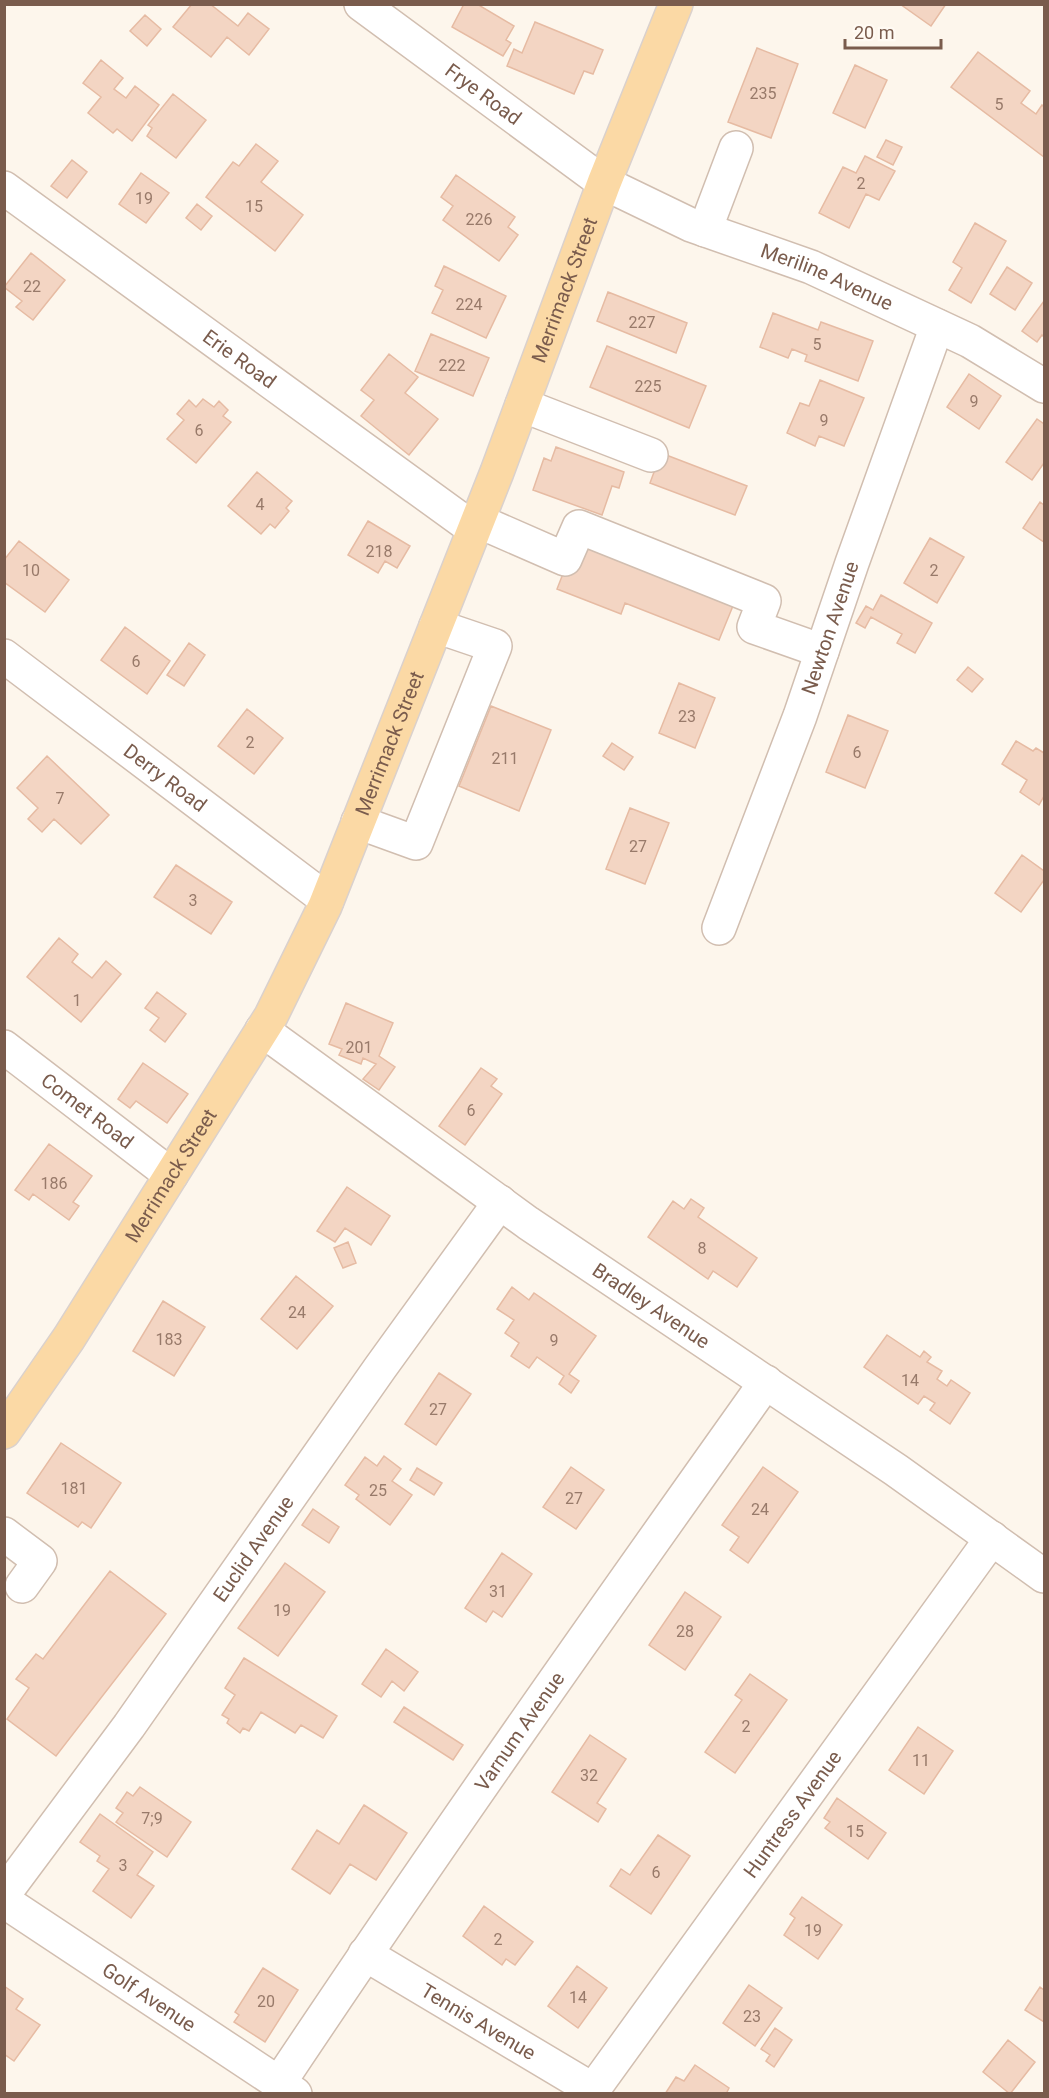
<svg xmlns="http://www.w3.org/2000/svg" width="1049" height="2098" font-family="Roboto,sans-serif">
  <rect width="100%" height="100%" fill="#fdf6ec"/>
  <path fill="#f3d5c3" stroke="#e6bba3" stroke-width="1.5" d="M192 4H210L238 26 248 13 269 29 249 55 227 37 211 57 173 27Z
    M464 4H477L514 26 506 40 511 43 503 56 452 27Z
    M900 4H946L931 26Z
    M145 15 161 29 147 46 130 31Z
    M535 22 603 50 593 74 584 71 574 94 507 66 514 49 522 53Z
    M757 48 798 64 771 138 728 122Z
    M978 52 1030 91 1021 103 1036 114 1042 105 1044 107V157L951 87Z
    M101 60 123 78 114 89 126 98 135 86 159 105 132 141 117 129 113 133 88 113 101 97 83 83Z
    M855 65 887 80 865 128 833 113Z
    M173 94 206 120 176 158 147 136 152 128 148 125Z
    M886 140 902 147 893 165 877 157Z
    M256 144 278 161 261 182 303 215 275 251 206 197 233 162 239 166Z
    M865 156 895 171 879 200 866 194 849 228 819 213 843 167 856 173Z
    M72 160 87 172 67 198 51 186Z
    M141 173 169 193 146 223 119 204Z
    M456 175 515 217 508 227 518 235 499 261 443 220 453 206 441 197Z
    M197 204 212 216 201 230 186 218Z
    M975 223 1006 241 971 303 949 290 962 268 953 262Z
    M31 253 65 280 33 320 16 307 22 301 4 287Z
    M444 266 506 296 486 338 432 313 443 290 435 286Z
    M1007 267 1032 283 1015 310 990 294Z
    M608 292 687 323 676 353 597 321Z
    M1044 301V337L1042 335 1037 342 1022 331Z
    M773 313 818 330 821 322 873 341 858 381 805 361 807 355 792 349 788 358 760 347Z
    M431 334 489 358 473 396 415 371Z
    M607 346 706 386 689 428 590 387Z
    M389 354 418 377 405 393 438 419 409 455 361 416 374 400 361 390Z
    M969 374 1001 396 979 429 947 407Z
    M820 380 864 398 844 446 819 436 815 446 787 433 800 403 809 406Z
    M203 399 214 407 219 401 228 410 223 416 231 422 196 463 167 439 184 420 177 414 189 400 196 407Z
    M1037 419 1044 424V463L1032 480 1006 462Z
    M556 447 624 472 619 488 612 486 602 515 533 490 544 458 551 461Z
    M661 453 747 486 735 515 650 483Z
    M257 472 292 501 286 508 289 511 275 528 270 524 261 534 228 506Z
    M1040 502 1044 505V542L1023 528Z
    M368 521 410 546 397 568 385 561 378 573 348 555Z
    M577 538 735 601 719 640 625 603 621 614 557 589Z
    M930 538 964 557 937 603 904 583Z
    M19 541 69 580 45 612 4 582V560Z
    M881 595 932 623 915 653 897 643 902 634 871 617 865 628 856 623 866 606 873 610Z
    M125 627 170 661 147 694 101 660Z
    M189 643 205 655 184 686 167 675Z
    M968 667 983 679 972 692 957 680Z
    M679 683 715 698 695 748 659 733Z
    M491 706 551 730 519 811 459 786Z
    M247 709 283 738 254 774 218 746Z
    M848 715 888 731 865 788 826 772Z
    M1016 741 1033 751 1036 748 1044 753V796L1039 805 1020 792 1027 780 1002 764Z
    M612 743 633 757 624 770 603 756Z
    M47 756 109 815 81 844 54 819 42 832 28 819 38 808 17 788Z
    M630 808 669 823 645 884 606 869Z
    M1022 855 1044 871V880L1021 912 995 893Z
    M176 865 232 902 211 934 154 897Z
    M59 938 78 954 72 962 92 978 106 961 121 974 81 1022 27 977Z
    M157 992 186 1014 165 1042 150 1030 159 1018 145 1008Z
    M346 1003 393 1023 379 1056 395 1067 379 1090 363 1079 376 1064 363 1058 361 1064 339 1055 342 1049 329 1044Z
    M143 1063 188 1094 167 1123 136 1101 130 1108 118 1099Z
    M481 1068 497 1079 491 1086 502 1094 465 1145 439 1126Z
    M49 1144 92 1176 73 1202 79 1206 69 1220 33 1194 29 1200 15 1190Z
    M347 1187 390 1216 371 1245 345 1228 335 1242 317 1231Z
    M691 1199 704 1208 698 1217 757 1258 737 1287 713 1271 708 1279 648 1237 673 1201 684 1209Z
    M348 1242 356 1263 343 1268 334 1248Z
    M296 1276 333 1306 297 1349 261 1319Z
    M512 1287 529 1300 534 1293 596 1336 569 1374 579 1381 571 1393 559 1384 564 1376 537 1357 529 1368 511 1356 519 1343 505 1333 514 1320 497 1309Z
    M163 1301 205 1327 174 1376 133 1351Z
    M887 1335 920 1357 924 1351 931 1357 927 1362 942 1371 937 1379 947 1386 951 1380 970 1393 950 1424 930 1410 935 1403 924 1396 918 1404 864 1367Z
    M439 1373 471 1394 436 1445 405 1424Z
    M61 1443 121 1483 91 1528 82 1522 78 1527 27 1493Z
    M384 1456 401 1469 392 1481 412 1495 390 1525 356 1499 359 1495 345 1485 365 1457 377 1466Z
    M571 1467 604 1490 576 1529 543 1507Z
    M763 1467 798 1492 748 1563 730 1550 739 1537 722 1525Z
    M417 1468 442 1483 434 1495 410 1480Z
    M313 1509 339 1527 329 1543 302 1525Z
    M502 1553 532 1574 502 1617 493 1611 486 1622 465 1608Z
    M285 1563 325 1592 278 1656 238 1628Z
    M110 1571 166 1614 56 1756 7 1719 29 1688 16 1679 36 1654 43 1659Z
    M685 1592 721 1617 685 1670 649 1645Z
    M386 1649 418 1672 404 1691 392 1681 381 1697 362 1684Z
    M244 1658 337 1716 323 1738 301 1725 295 1733 261 1712 249 1731 243 1728 240 1733 227 1723 229 1719 222 1715 235 1695 225 1688Z
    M750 1674 787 1700 735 1773 705 1752 742 1700 735 1695Z
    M404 1707 463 1745 453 1760 394 1722Z
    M918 1727 953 1751 924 1794 889 1770Z
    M590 1735 626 1759 597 1803 606 1809 598 1822 552 1792Z
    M140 1787 191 1822 167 1857 116 1822 123 1813 116 1808 127 1792 133 1796Z
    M837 1798 886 1833 868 1859 825 1828 830 1822 824 1818Z
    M364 1805 407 1833 376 1880 350 1864 330 1894 292 1869 317 1830 339 1844Z
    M100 1814 153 1852 137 1875 154 1886 131 1918 93 1891 109 1869 97 1861 100 1856 80 1842Z
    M658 1835 690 1856 651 1914 610 1886 621 1869 630 1875Z
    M802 1897 842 1925 818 1959 784 1935 795 1918 790 1914Z
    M484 1906 533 1942 515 1965 506 1959 502 1965 463 1936Z
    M577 1966 607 1988 578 2028 548 2006Z
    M263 1968 298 1990 265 2042 234 2022 239 2015 235 2012Z
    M749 1985 782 2008 755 2046 723 2023Z
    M4 1986 23 1999 16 2009 40 2025 14 2061 4 2054Z
    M1040 1987 1044 1990V2022L1025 2010Z
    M775 2028 792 2040 774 2067 766 2061 770 2055 761 2049Z
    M1008 2040 1035 2062 1010 2094 983 2072Z
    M695 2065 729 2088 726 2094H665L676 2077 684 2081Z"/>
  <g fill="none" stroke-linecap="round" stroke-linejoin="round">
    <defs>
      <g id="minor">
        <path id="s1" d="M361 4 604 183 691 225 811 267 970 341 1044 386"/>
        <path id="s2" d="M4 188 475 530"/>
        <path d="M705 230 736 148"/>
        <path d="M522 405 651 455"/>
        <path d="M478 521 565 559 579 527 764 601 754 627 822 651"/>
        <path id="s3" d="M4 656 327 900"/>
        <path d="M358 822 416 843 495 646 436 626"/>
        <path id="s4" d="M719 928 800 716 852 563 937 326"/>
        <path id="s5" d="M262 1030 528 1223 896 1470 1044 1576"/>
        <path id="s6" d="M4 1047 171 1175"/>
        <path d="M4 1534 40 1561 22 1586"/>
        <path id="s7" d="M4 1894 129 1726 380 1368 500 1202"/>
        <path id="s8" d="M4 1901 295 2094"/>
        <path id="s9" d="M365 1954 593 2090 992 1538"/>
        <path id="s10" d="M279 2083C437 1846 601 1614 766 1382"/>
      </g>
      <g id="major">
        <path id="s11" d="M4 1432 69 1338 271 1016 325 906 497 472 604 183 676 4"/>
      </g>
    </defs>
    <use href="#minor" stroke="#d1beb0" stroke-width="36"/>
    <use href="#major" stroke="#dad1cd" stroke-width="36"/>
    <use href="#minor" stroke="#fff" stroke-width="33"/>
    <use href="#major" stroke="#fbd9a5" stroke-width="33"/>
  </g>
  <g text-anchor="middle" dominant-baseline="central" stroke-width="5" stroke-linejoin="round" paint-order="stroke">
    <g font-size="16" fill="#987a6a">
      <text x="763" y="93">235</text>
      <text x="999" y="104">5</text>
      <text x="861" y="183">2</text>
      <text x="144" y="198">19</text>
      <text x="254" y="206">15</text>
      <text x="479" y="219">226</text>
      <text x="32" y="286">22</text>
      <text x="469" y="304">224</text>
      <text x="642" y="322">227</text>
      <text x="817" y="344">5</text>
      <text x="452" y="365">222</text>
      <text x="648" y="386">225</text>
      <text x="974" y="401">9</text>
      <text x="824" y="420">9</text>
      <text x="199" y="430">6</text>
      <text x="260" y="504">4</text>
      <text x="379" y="551">218</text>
      <text x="31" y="570">10</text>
      <text x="934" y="570">2</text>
      <text x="136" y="661">6</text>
      <text x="687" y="716">23</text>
      <text x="250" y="742">2</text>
      <text x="857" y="752">6</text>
      <text x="505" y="758">211</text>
      <text x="60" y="798">7</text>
      <text x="638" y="846">27</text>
      <text x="193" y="900">3</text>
      <text x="77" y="1000">1</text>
      <text x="359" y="1047">201</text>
      <text x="471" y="1110">6</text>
      <text x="54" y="1183">186</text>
      <text x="702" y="1248">8</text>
      <text x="297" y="1312">24</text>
      <text x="169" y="1339">183</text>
      <text x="554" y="1340">9</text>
      <text x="910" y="1380">14</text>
      <text x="438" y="1409">27</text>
      <text x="74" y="1488">181</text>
      <text x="378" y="1490">25</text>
      <text x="574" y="1498">27</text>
      <text x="760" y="1509">24</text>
      <text x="498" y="1591">31</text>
      <text x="282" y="1610">19</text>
      <text x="685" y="1631">28</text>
      <text x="746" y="1726">2</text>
      <text x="921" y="1760">11</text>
      <text x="589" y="1775">32</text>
      <text x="152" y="1818">7;9</text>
      <text x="855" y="1831">15</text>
      <text x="123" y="1865">3</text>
      <text x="656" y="1872">6</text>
      <text x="813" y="1930">19</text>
      <text x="498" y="1939">2</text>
      <text x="578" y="1997">14</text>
      <text x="266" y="2001">20</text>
      <text x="752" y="2016">23</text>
    </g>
    <g font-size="20" fill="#7a5c4d" stroke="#fffaf3">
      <text stroke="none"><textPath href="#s1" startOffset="152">Frye Road</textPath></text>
      <text stroke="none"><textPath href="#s1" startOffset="544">Meriline Avenue</textPath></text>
      <text stroke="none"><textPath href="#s11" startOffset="1278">Merrimack Street</textPath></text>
      <text stroke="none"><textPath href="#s2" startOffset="291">Erie Road</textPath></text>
      <text stroke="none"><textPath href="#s4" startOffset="320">Newton Avenue</textPath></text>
      <text stroke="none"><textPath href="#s11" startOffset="792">Merrimack Street</textPath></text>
      <text stroke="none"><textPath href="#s3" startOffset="202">Derry Road</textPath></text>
      <text stroke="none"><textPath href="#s6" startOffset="105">Comet Road</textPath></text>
      <text stroke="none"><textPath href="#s11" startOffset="306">Merrimack Street</textPath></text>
      <text stroke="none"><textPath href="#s5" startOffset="477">Bradley Avenue</textPath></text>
      <text stroke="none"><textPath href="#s7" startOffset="426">Euclid Avenue</textPath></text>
      <text stroke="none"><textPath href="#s10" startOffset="426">Varnum Avenue</textPath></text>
      <text stroke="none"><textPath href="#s9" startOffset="606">Huntress Avenue</textPath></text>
      <text stroke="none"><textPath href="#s8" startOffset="174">Golf Avenue</textPath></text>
      <text stroke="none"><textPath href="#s9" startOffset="132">Tennis Avenue</textPath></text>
    </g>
  </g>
  <rect width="1049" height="2098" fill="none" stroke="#7a5c4d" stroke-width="12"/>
  <path d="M845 39v9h96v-9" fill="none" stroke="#7a5c4d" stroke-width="3"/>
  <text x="854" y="39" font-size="18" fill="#7a5c4d" stroke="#fffaf3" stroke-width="4.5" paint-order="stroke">20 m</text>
</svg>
